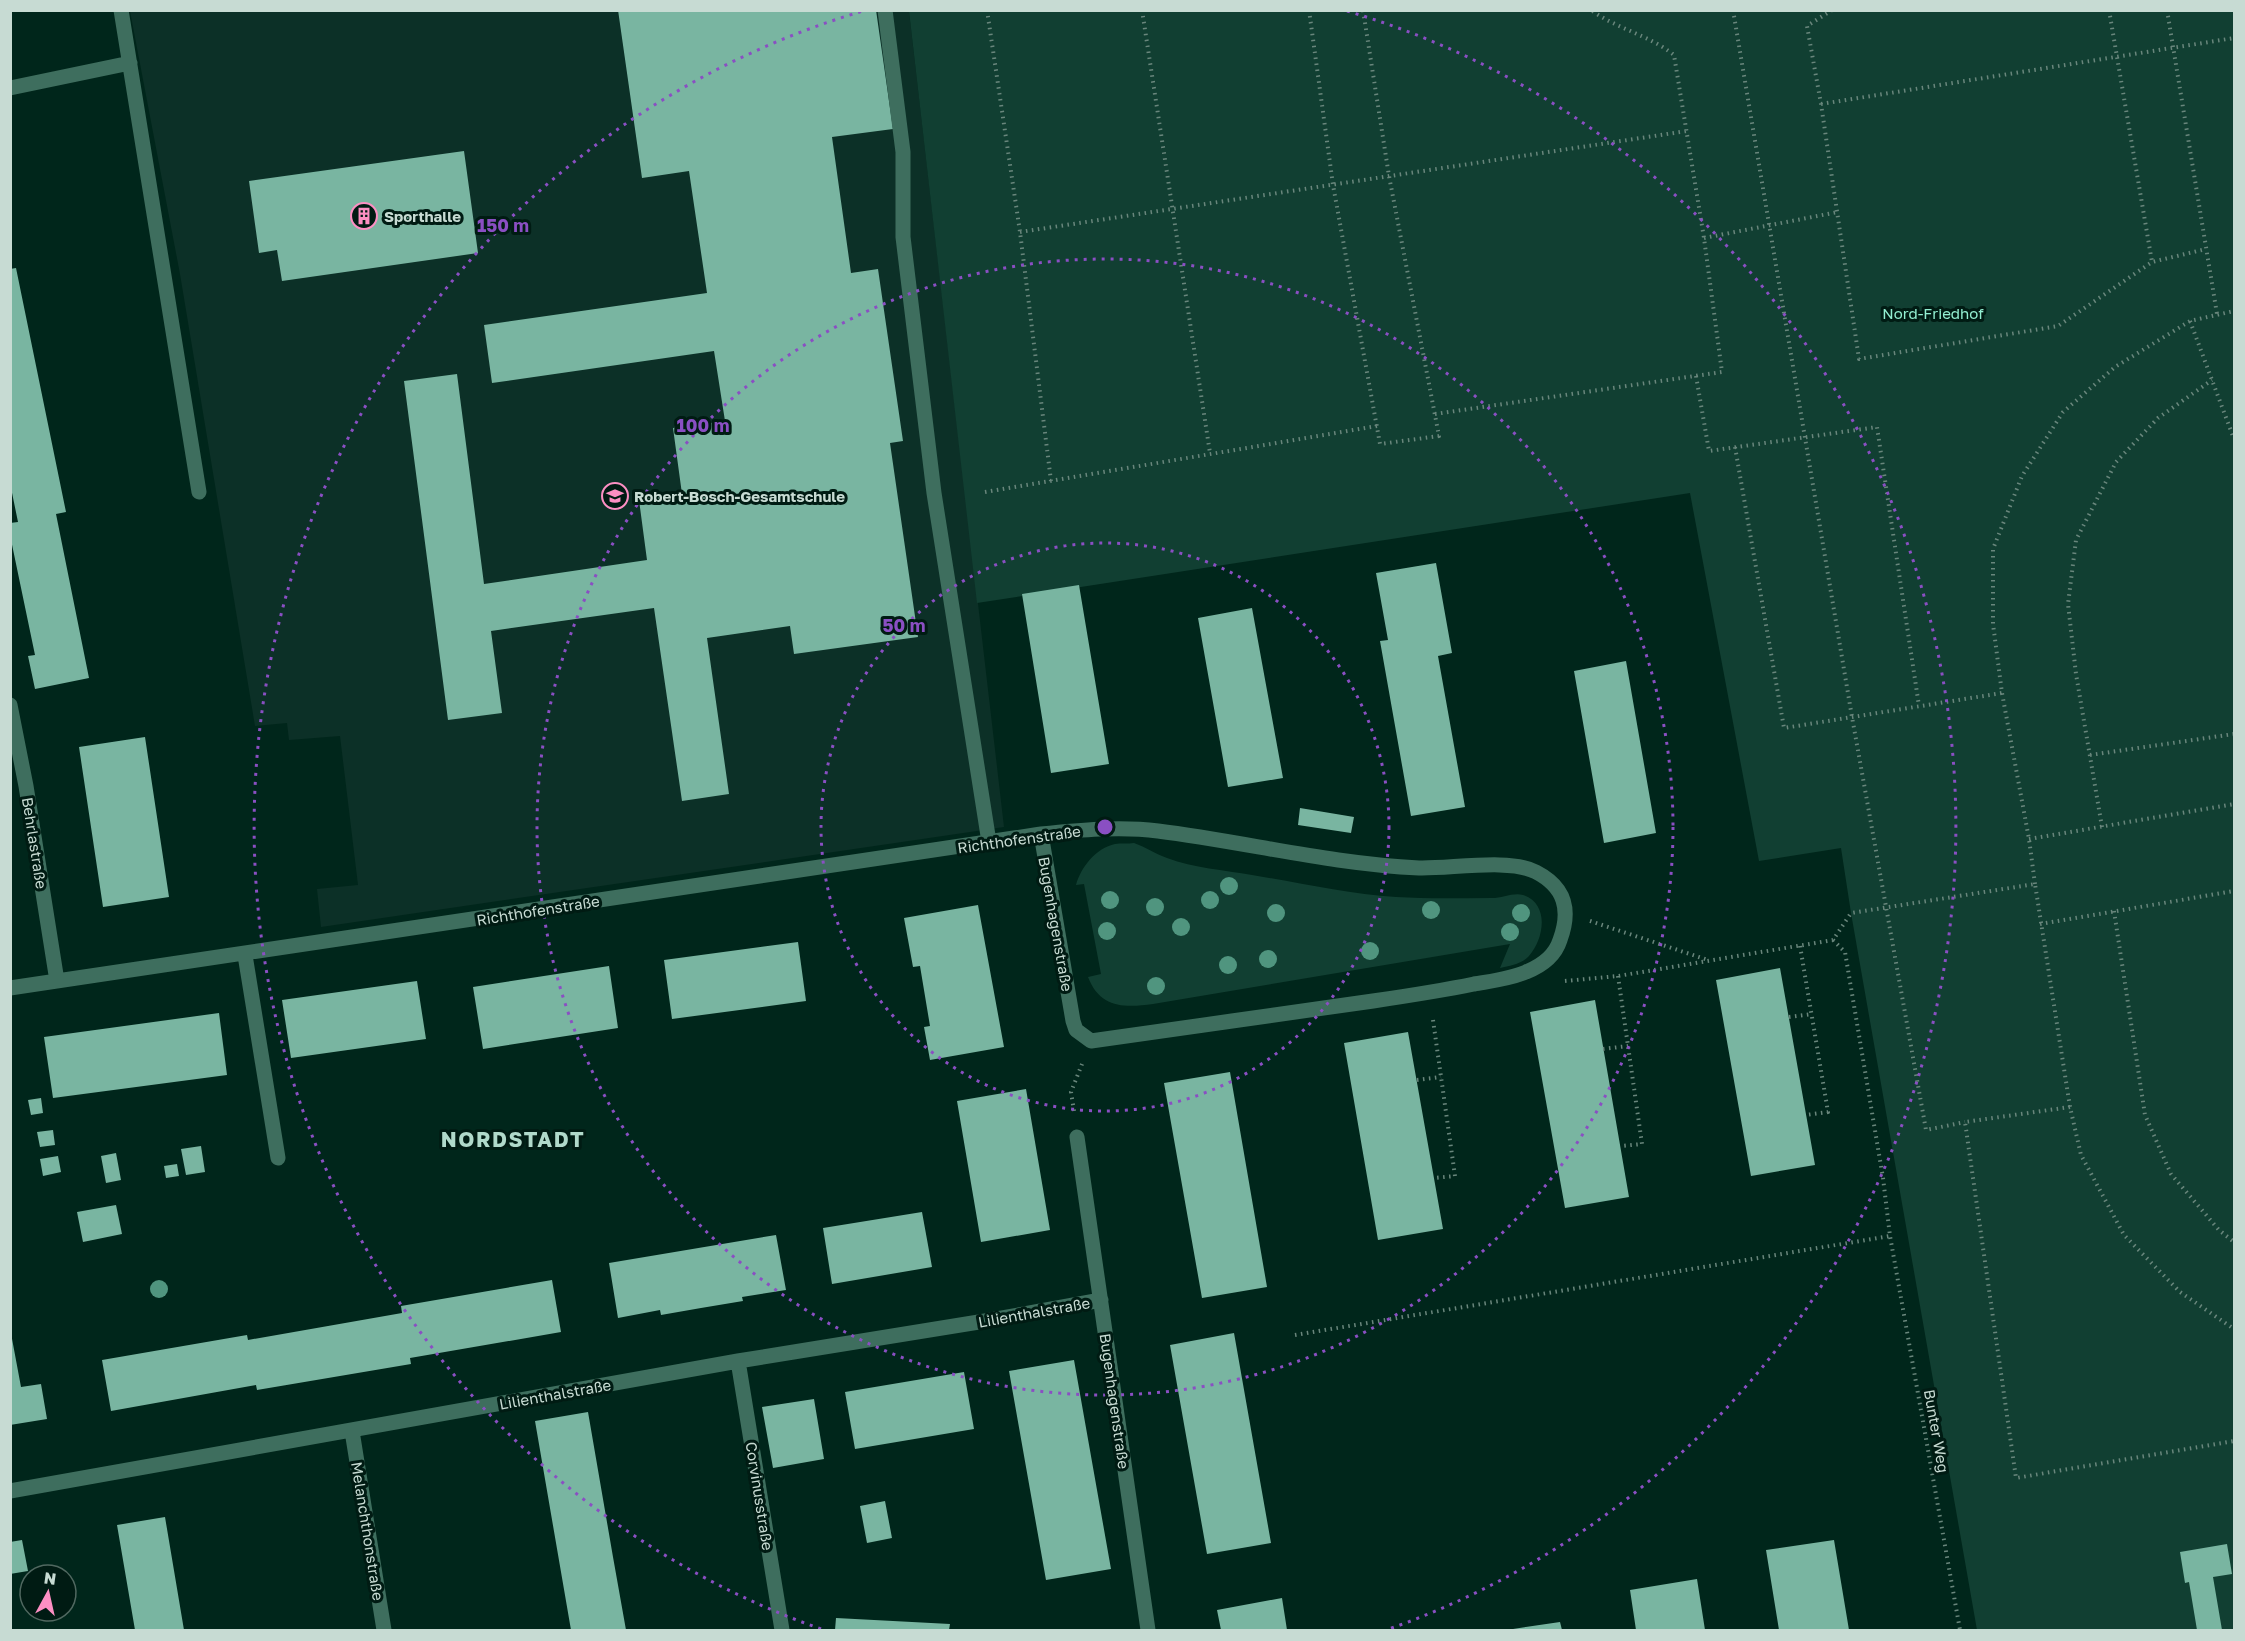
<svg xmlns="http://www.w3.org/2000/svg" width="2245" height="1641" font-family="'Golos Text',sans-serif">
  <rect width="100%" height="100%" fill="#00261b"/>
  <path fill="#0c3027" d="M130 11H909L1004 827 321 927 317 889 358 885 340 736 289 740 287 723 255 726 180 274Z"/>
  <path fill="#113f32" d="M909 11H2234V1630H1977L1851 913 1841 848 1759 861 1690 493 977 603Z
    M1134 843C1146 847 1155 854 1167 858 1194 868 1224 870 1252 875 1300 883 1348 894 1396 897 1428 899 1460 898 1492 898 1502 898 1514 892 1523 895 1550 904 1544 939 1529 956 1522 964 1510 966 1500 968L1510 944 1153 1004C1124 1008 1100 1008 1088 977L1101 974 1084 884 1076 885C1081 867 1096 848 1115 844 1121 843 1128 844 1134 843Z"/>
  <path fill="#79b5a1" d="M618 10H876L893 129 832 137 851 273 878 269 903 441 890 443 918 637 794 654 790 626 707 638 729 794 682 801 654 608 491 631 502 713 448 720 404 381 457 374 484 584 647 560 639 500 682 494 673 428 725 421 714 351 492 383 484 325 707 293 689 171 642 178Z
    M464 151 478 253 282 281 277 250 259 253 249 181Z
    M16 268 66 512 56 514 89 678 35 689 28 656 35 655 10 535V523L18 522 10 483V269Z
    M1436 563 1452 653 1438 656 1465 807 1411 816 1380 641 1388 640 1376 573Z
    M1079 585 1109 764 1051 773 1022 594Z
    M1252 608 1283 778 1228 787 1198 618Z
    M1626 661 1656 833 1604 843 1574 671Z
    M145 737 169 897 103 907 79 747Z
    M1300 808 1354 817 1351 833 1298 825Z
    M978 905 1004 1047 930 1060 924 1027 930 1026 920 966 913 967 904 918Z
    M798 942 806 1001 672 1019 664 960Z
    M609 966 618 1028 483 1049 473 987Z
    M1780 968 1815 1165 1751 1176 1716 980Z
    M417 981 426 1039 291 1058 282 1000Z
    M1595 1000 1629 1197 1565 1208 1530 1012Z
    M219 1013 227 1075 53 1098 44 1037Z
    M1408 1032 1443 1229 1378 1240 1344 1043Z
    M1230 1072 1267 1287 1202 1298 1164 1083Z
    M1026 1089 1050 1230 981 1242 957 1101Z
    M41 1098 43 1113 31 1115 28 1100Z
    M53 1130 55 1145 40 1147 37 1132Z
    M201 1146 205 1172 186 1175 181 1149Z
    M116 1153 121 1180 106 1183 101 1156Z
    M58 1156 61 1172 43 1176 40 1159Z
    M177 1164 179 1176 166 1178 164 1166Z
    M116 1205 122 1234 83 1242 77 1212Z
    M922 1212 932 1267 832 1284 823 1228Z
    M776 1235 786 1290 742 1297 743 1301 701 1308 661 1315 660 1310 618 1318 609 1263Z
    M552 1280 561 1332 410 1358 411 1364 257 1390 256 1385 111 1411 102 1360 247 1335 248 1340 402 1313 401 1306Z
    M10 1328 21 1387 41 1384 47 1419 10 1425Z
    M1234 1333 1271 1543 1207 1554 1170 1345Z
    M1074 1360 1111 1569 1046 1580 1009 1371Z
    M964 1372 974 1429 855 1449 845 1392Z
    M814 1399 824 1459 773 1468 762 1407Z
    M588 1412 613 1557 626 1630H571L535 1421Z
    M885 1501 892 1538 867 1543 860 1506Z
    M165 1517 184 1630H135L117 1525Z
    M22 1540 28 1571 10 1574V1542Z
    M1834 1540 1849 1630H1779L1766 1550Z
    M2227 1544 2232 1574 2213 1577 2222 1630H2197L2189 1582 2185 1583 2180 1552Z
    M1697 1579 1705 1630H1636L1630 1590Z
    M1282 1598 1287 1630H1221L1217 1610Z
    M836 1618 950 1624 949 1630H835Z
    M1560 1622 1562 1630H1513V1629Z"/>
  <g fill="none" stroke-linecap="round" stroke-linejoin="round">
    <path stroke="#69867c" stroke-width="4" stroke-dasharray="1.5 4.5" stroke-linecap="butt" d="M987 10 1020 232 1051 481
      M1142 10 1210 453
      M1309 10 1333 185 1380 444 1439 436 1389 176 1363 10
      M1733 10 1852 717 1926 1130 1965 1122
      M1832 10 1807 26 1821 104 1859 359 2058 326 2152 262 2206 249
      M2109 10 2152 262
      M2167 10 2217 314
      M1821 104 2234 38
      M1020 232 1687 131
      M1704 238 1838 212
      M2190 321 2234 439
      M1696 376 1709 451 1877 427 1919 706
      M1435 414 1722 372 1704 238 1674 55C1649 35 1617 29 1591 10
      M1735 447 1784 728 2002 693
      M985 492 1377 426
      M2090 755 2234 734
      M2102 827 2076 674 2068 604 2076 540 2116 462 2158 418 2212 380
      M2029 839 2234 804
      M2035 884 2029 839 2002 693 1993 624V549L2022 476 2063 412 2115 367 2190 321 2234 311
      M2114 911 2145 1115 2171 1174 2219 1230 2234 1242
      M1590 921 1708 960
      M2040 924 2234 891
      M1833 940 1845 952 1883 1178 1890 1236 1960 1630
      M1800 946 1828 1112 1806 1115
      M1618 976 1642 1144 1621 1146
      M1565 981 1618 976 1833 940 1851 913 2035 884 2070 1107 2081 1155 2124 1235 2180 1292 2234 1329
      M1789 1017 1812 1014
      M1433 1020 1455 1176 1434 1178
      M1603 1049 1628 1046
      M1417 1080 1441 1077
      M2070 1107 1965 1122 2016 1478 2234 1441
      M1074 1111 1071 1092 1082 1064
      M1295 1335 1890 1236"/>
    <path stroke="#3e6e5e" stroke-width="15" d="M121 10 199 492
      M885 10 903 152V237L934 493 989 842
      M10 88 130 63
      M10 705 26 786 57 981
      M245 955 278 1158
      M10 988 1041 834C1079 830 1120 826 1158 831 1246 842 1331 864 1419 868 1450 869 1510 858 1536 872 1565 887 1571 910 1560 940 1555 956 1541 966 1526 972 1510 979 1491 981 1474 984 1440 991 1407 996 1373 1001 1279 1014 1185 1028 1091 1041L1076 1030 1073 1021 1041 834
      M1077 1137 1148 1630
      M738 1361 782 1630
      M352 1431 384 1630
      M10 1491 738 1361 985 1321 1101 1300"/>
  </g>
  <g fill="#50957f">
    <circle cx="1229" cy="886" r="9"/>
    <circle cx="1110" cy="900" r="9"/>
    <circle cx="1210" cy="900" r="9"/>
    <circle cx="1155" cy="907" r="9"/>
    <circle cx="1431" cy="910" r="9"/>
    <circle cx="1276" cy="913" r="9"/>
    <circle cx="1521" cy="913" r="9"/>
    <circle cx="1181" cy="927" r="9"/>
    <circle cx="1107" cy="931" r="9"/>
    <circle cx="1510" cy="932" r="9"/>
    <circle cx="1370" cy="951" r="9"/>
    <circle cx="1268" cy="959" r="9"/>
    <circle cx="1228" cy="965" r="9"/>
    <circle cx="1156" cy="986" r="9"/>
    <circle cx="159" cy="1289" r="9"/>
  </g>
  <g fill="none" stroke="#8a4fc3" stroke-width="3" stroke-dasharray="3 6">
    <circle cx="1105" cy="827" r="284"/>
    <circle cx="1105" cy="827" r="568"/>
    <path d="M821 1629A851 851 0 0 1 863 11M1347 11A851 851 0 0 1 1389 1629"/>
  </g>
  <defs>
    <symbol id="building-ring" viewBox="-11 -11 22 22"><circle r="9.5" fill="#001b13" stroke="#fc8fc3" stroke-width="1.5"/><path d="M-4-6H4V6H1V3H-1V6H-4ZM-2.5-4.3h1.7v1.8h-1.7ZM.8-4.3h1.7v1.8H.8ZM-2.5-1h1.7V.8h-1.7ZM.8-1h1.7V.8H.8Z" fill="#fc8fc3"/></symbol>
    <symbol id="school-ring" viewBox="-11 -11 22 22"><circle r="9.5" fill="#001b13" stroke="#fc8fc3" stroke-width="1.5"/><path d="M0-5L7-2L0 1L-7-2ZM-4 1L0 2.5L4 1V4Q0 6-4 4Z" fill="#fc8fc3"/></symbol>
  </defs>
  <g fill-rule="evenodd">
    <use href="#building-ring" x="349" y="201" width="30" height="30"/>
    <use href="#school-ring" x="600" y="481" width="30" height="30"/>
  </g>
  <g text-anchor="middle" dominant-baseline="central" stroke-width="6" stroke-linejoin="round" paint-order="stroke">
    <g font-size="15" font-weight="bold" fill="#c7dbd3" stroke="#001b13" text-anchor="start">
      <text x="384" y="216">Sporthalle</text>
      <text x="634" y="496">Robert-Bosch-Gesamtschule</text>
    </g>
    <g font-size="15" fill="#92efd1" stroke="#001b13">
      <text x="1933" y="313">Nord-Friedhof</text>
    </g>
    <g font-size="15" fill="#c7dbd3" stroke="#001b13">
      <text transform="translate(1019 839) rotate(-8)">Richthofenstraße</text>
      <text transform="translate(35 843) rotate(81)">Behrlastraße</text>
      <text transform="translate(538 910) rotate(-9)">Richthofenstraße</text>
      <text transform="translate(1056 924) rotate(80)">Bugenhagenstraße</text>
      <text transform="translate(1034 1312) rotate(-10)">Lilienthalstraße</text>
      <text transform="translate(555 1394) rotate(-10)">Lilienthalstraße</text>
      <text transform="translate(1115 1401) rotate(82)">Bugenhagenstraße</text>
      <text transform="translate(1937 1431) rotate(80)">Bunter Weg</text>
      <text transform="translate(760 1496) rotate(81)">Corvinusstraße</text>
      <text transform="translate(368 1531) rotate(81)">Melanchthonstraße</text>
    </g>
    <g font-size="21" font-weight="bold" letter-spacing="1.5" fill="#b0d9ca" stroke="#001b13">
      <text x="513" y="1139">NORDSTADT</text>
    </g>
  </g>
  <circle cx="1105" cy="827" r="9" fill="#8a4fc3" stroke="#001b13" stroke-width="3"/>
  <g font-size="18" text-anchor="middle" font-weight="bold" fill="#8a4fc3" stroke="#001b13" stroke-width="6" stroke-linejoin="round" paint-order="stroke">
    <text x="503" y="232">150 m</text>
    <text x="703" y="432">100 m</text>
    <text x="904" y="632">50 m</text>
  </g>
  <rect width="2245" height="1641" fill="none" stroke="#c7dbd3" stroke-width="24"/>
  <g transform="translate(48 1593) rotate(8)"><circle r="28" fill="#001b13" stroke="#506860" stroke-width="1.5"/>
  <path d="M0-4.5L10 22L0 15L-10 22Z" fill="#fc8fc3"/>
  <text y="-9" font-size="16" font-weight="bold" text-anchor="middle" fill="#c7dbd3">N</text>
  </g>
</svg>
